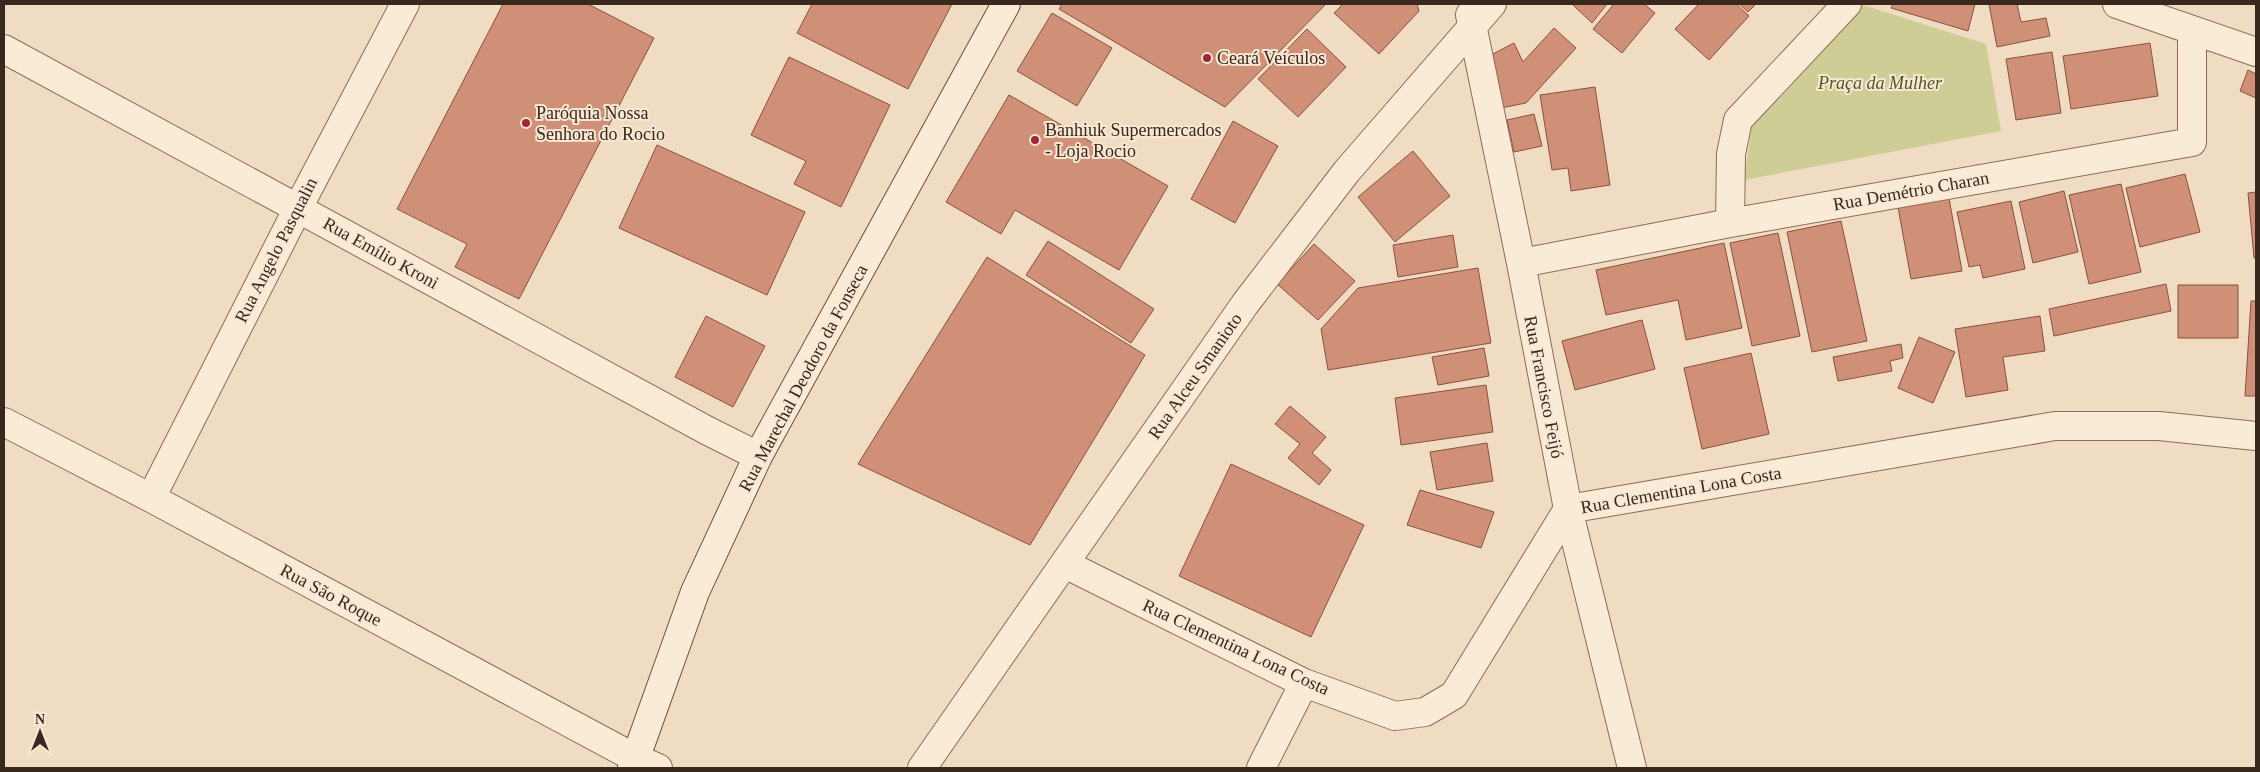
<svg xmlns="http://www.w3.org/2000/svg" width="2260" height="772" font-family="Georgia,serif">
  <rect width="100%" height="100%" fill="#f0dcc3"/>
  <path fill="#cfcd96" d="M1860 4 1986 44 2001 131 1744 180 1753 117Z"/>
  <path fill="#d08f77" stroke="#8b513e" d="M503 4H588L654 38 519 299 455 267 467 244 397 209Z
    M812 4H952L908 89 797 33Z
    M1062 4H1326L1225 107 1059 9Z
    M1343 4H1417L1419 11 1379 54 1334 13Z
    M1572 4H1607L1592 23Z
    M1614 4H1644L1655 13 1622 53 1593 29Z
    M1699 4H1736L1749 16 1709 60 1675 29Z
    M1739 4H1756L1748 12Z
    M1893 4H1975L1968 31 1891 8Z
    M1989 4H2017L2021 22 2046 18 2050 36 1997 47Z
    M1052 13 1112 48 1077 106 1017 71Z
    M1554 28 1576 48 1526 103 1501 108 1489 56 1514 43 1523 62Z
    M1307 29 1346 67 1298 117 1258 79Z
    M2150 43 2158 96 2071 109 2063 56Z
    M2052 52 2061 113 2016 120 2006 59Z
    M789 57 890 105 841 207 794 184 806 161 751 135Z
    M2248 70 2256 74V98L2240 91Z
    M1595 87 1610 185 1571 191 1568 168 1552 170 1540 95Z
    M1009 95 1168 186 1119 270 1015 210 1001 234 946 202Z
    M1534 114 1542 146 1514 152 1507 120Z
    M1233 121 1278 146 1235 223 1191 199Z
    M657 145 805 212 767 295 619 228Z
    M1413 151 1450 196 1395 242 1358 197Z
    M2185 174 2200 232 2140 247 2126 188Z
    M2121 184 2141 272 2089 284 2069 195Z
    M2064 191 2078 252 2033 263 2019 202Z
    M2256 192V258H2254L2248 193Z
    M1949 198 1962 271 1911 279 1898 207Z
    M2011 201 2025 269 1983 278 1980 265 1969 267 1957 212Z
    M1841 221 1867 341 1812 352 1787 232Z
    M1778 233 1800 336 1752 346 1730 243Z
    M1453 235 1458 267 1398 277 1393 245Z
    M1048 241 1154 309 1131 343 1026 275Z
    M1724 243 1742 328 1686 340 1678 300 1606 315 1596 270Z
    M1314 244 1355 281 1318 320 1277 284Z
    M987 257 1145 355 1030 545 858 464Z
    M1478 268 1491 343 1328 370 1321 329 1358 288Z
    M2166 284 2171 311 2054 336 2049 309Z
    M2178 285H2238V338H2178Z
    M2251 301H2256V396H2245Z
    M706 316 765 346 733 407 675 377Z
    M2040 316 2045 351 2003 357 2008 390 1966 397 1955 329Z
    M1642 320 1655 369 1575 390 1562 341Z
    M1919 337 1955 352 1933 403 1898 388Z
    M1901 344 1903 358 1890 361 1892 371 1838 381 1833 357Z
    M1484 348 1489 376 1438 385 1432 357Z
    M1751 353 1769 434 1702 449 1684 368Z
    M1486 385 1493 432 1401 445 1395 398Z
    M1290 406 1326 437 1312 453 1331 470 1319 485 1288 458 1300 444 1275 424Z
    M1487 443 1493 481 1437 490 1430 452Z
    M1231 464 1364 525 1311 637 1179 576Z
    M1420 490 1494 512 1481 548 1407 525Z"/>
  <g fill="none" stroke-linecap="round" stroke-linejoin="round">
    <defs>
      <path id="minor" d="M2117 4 2256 52
        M1470 15 1521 263 1568 509 1632 768
        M4 49 708 431 758 456
        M1730 223 1731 154 1738 120 1847 4
        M1521 263 1730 223 2192 142V31
        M4 422 151 498 635 758 658 768
        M151 498 298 208 405 4
        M1065 564 1304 683 1395 716 1425 712 1454 695 1568 509 2055 426H2159L2256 436
        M922 768 1245 304 1347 171 1492 4
        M1261 768 1304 683"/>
      <path id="secondary" d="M632 768 695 592 758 456 1006 4"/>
    </defs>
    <use href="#minor" stroke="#8b6c59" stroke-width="30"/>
    <use href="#secondary" stroke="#6d4e3c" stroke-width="30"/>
    <use href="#minor" stroke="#faebd7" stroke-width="28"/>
    <use href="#secondary" stroke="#faebd7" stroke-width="28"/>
  </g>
  <g fill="#9d2638" stroke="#f7e7d3" stroke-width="2">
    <circle cx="1207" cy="58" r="5"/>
    <circle cx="526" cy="123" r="5"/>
    <circle cx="1035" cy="140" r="5"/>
  </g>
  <g text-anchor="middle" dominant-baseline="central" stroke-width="4" stroke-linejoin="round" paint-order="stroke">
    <g font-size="18" fill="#3a271e" stroke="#f7e7d3" text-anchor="start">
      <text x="1217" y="58">Ceará Veículos</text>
      <text x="536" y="113">Paróquia Nossa<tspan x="536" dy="21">Senhora do Rocio</tspan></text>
      <text x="1045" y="130">Banhiuk Supermercados<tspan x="1045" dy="21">- Loja Rocio</tspan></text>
    </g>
    <g font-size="18" font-style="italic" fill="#525823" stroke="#f7e7d3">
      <text x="1880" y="83">Praça da Mulher</text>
    </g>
    <g font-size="18" fill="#3a271e" stroke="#f7e7d3">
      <text transform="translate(1911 191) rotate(-10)">Rua Demétrio Charan</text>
      <text transform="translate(276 250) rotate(-63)">Rua Angelo Pasqualin</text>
      <text transform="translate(381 253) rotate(29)">Rua Emílio Kroni</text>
      <text transform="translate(1195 376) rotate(-55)">Rua Alceu Smanioto</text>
      <text transform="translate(803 378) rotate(-62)">Rua Marechal Deodoro da Fonseca</text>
      <text transform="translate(1544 387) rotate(79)">Rua Francisco Feijó</text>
      <text transform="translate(1681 490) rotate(-10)">Rua Clementina Lona Costa</text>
      <text transform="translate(331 595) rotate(28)">Rua São Roque</text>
      <text transform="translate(1236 647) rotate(25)">Rua Clementina Lona Costa</text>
    </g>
  </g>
  <rect width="2260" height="772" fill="none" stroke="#3a271e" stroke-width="10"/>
  <g transform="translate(40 732)" stroke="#f7e7d3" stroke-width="4" paint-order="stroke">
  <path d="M0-4L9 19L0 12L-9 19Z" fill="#3a271e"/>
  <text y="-8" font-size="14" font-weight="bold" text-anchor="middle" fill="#3a271e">N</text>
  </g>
</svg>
